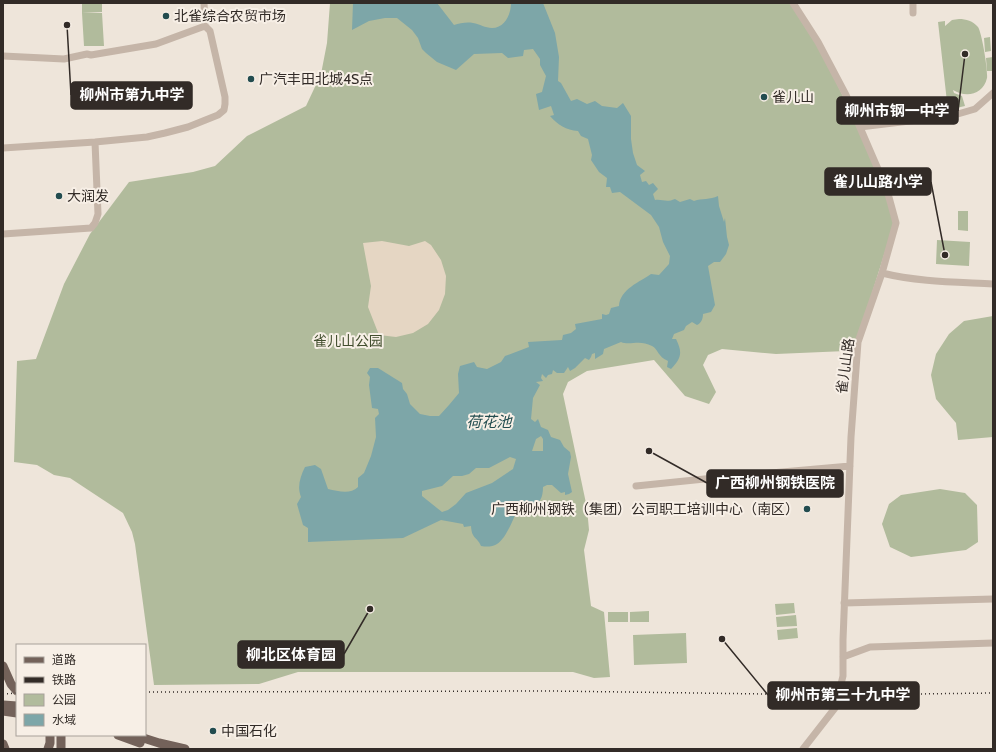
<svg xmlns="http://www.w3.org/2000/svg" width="996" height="752" font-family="Cabin,'Noto Sans SC',sans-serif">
  <rect width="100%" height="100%" fill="#eee5da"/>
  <path fill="#b1bb9c" d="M82 3H102V12L82 13Z
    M330 3H791L817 43 857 125 885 191 894 223 857 341 846 351 776 354 722 349 708 355 703 365 716 392 709 404 685 396 654 360 587 371 568 382 563 394 587 508 589 530 584 550 591 606 604 612 610 677 594 678 573 672H298L259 684 154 685 135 544 132 532 123 513 70 478 54 475 37 465 14 462 17 361 36 359 64 284 90 234 129 182 193 172 215 166 247 136 306 106 321 74 327 43Z
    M82 13H102L104 46H84Z
    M959 19C966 19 973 21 978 27 982 33 988 71 987 78 983 95 966 98 953 90L954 93 962 96 965 106 956 108 954 96 955 101 947 102 938 22 945 21V26L952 20Z
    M990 37 991 51 985 52 984 38Z
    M993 57V71H987L986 58Z
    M958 211H968V231L958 230Z
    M937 240 970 242 969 266 936 264Z
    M993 316V437L958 440 956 423 936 399 931 375 936 354 949 334 964 321Z
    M940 489 965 493 977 505 978 542 966 550 911 557 890 547 882 524 889 504 901 495Z
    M794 603 795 613 776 615 775 604Z
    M649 611V622H630V612Z
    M608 612H628V622H608Z
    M796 615 797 626 777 627 776 617Z
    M797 628 798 638 778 640 777 630Z
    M686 633 687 663 634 665 633 635Z"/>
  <path fill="#e5d6c3" d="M382 241 409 246 425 241 431 245 441 260 446 276 445 294 439 310 428 324 413 333 396 337 379 335 368 307 371 286 363 243Z"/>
  <path fill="#7da6a8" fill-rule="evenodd" d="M353 3H437L454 25C460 23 467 22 473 23 480 24 485 28 492 28 505 28 511 14 511 3H543L555 33 559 57 558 81 561 83 571 101 577 99 587 104 595 101 602 106 617 108 623 103 631 116V139L633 153 637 165 645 171 640 175 642 182 646 181 649 185 653 183 658 189 653 194 655 200C663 199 666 203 675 199L680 202 690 199 694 201C702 198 710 200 718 196L719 206 724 222 725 218 727 237 729 245 726 254 720 262H714L708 266 715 305 711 312 703 314C703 319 701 323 697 325L692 322 686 326 684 330 674 334 672 339H676C683 353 681 358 671 369L667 367 668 361C658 357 658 349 652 346 639 339 630 346 621 342L604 349 603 354 595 359V353L592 354 591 357 589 360 585 358 575 368 570 371 568 367 564 373H557L553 370 552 374 548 375 546 378 542 374 541 378 543 381 536 382 540 385 533 398 531 419 535 422 538 419 541 427 548 430 551 437 560 440 564 447 570 452 571 457 568 474 572 492 569 494 565 495V492L561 493 552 485H547L543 487C543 498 540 502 532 509L529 506 521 508 518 506V509C513 519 506 539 497 544 492 547 487 547 481 546 477 536 472 540 471 526L464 527 463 524 441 520 403 538 308 542V528L303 525 297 504 301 497C297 487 300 477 305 467L315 465 321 469 328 489C338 491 350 495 358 487V478L364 473 371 456 376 437 375 418 379 414 378 409 372 408 369 385 370 377 367 373 370 368H378L402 383 403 389 407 394 410 404 420 414 430 416H439L449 405 459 393 458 374 460 366 474 362 477 367 487 369 501 362 505 356 529 347 528 342 562 340 563 335 571 333 576 329 575 324 602 319V314L606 315 609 314 611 308 619 306C620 289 640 282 651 274L659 275 669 264 670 256 663 242 659 227 651 215 620 192 612 193 610 187H606L607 178 599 172 591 160 592 155 588 139 581 136 578 131C566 130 558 125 550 116L554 115 551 106 539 110 536 94 542 92 546 76 540 65V59L533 49 524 50 523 56 508 58 502 53 474 54 456 70 437 62 426 53 422 49 418 38 412 30 397 18H385L369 21 352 30ZM541 436 543 439V451H532L536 439ZM510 457 516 459 513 469 492 483 466 493 456 504 448 510 442 512 422 496V491L442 486 453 476H462L469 474 476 468H489Z"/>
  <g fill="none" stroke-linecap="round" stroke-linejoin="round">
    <path stroke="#c5b5a8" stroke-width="7" d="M793 3 818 42 846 95 887 190 896 223 882 273 858 342 851 437 843 640V676L835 708 803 749
      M913 3V13
      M3 56 64 59 87 54 91 55 156 44 205 26
      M860 127 951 116 975 109 993 93
      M3 148 95 142 147 137 165 133 188 127 218 115 224 110 225 104V97L210 31 205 26 204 3
      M3 234 91 228 95 223 98 214 95 142
      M882 273C918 282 956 282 993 284
      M636 486 724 477 850 466
      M844 603 993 599
      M843 657 870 647 993 643"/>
    <path stroke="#73625a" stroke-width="9" d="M3 666 11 684 17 691
      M3 705 17 706
      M3 711 17 713
      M118 735 140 743
      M134 735 159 743 185 749
      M3 744 5 749
      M48 749 50 743V735
      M61 749V735"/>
    <path stroke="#322b27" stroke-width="1.5" stroke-dasharray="1 3" stroke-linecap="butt" d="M145 692 552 691 838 695 993 693
      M3 694 17 693"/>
  </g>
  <g fill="#224c4f" stroke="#f7efe6" stroke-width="1.5">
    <circle cx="166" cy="16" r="4"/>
    <circle cx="251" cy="79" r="4"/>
    <circle cx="764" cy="97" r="4"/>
    <circle cx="59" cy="196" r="4"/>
    <circle cx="807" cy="509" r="4"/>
    <circle cx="213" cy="731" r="4"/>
  </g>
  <g text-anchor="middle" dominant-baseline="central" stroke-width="4" stroke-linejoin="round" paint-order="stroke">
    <g font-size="14" fill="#322b27" stroke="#f7efe6" text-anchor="start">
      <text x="174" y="16">北雀综合农贸市场</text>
      <text x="259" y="79">广汽丰田北城4S点</text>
      <text x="772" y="97">雀儿山</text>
      <text x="67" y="196">大润发</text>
      <text x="799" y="509" text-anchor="end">广西柳州钢铁（集团）公司职工培训中心（南区）</text>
      <text x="221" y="731">中国石化</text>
    </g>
    <g font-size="14" fill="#424e2e" stroke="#f7efe6">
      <text x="348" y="341">雀儿山公园</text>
    </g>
    <g font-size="14" fill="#322b27" stroke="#f7efe6">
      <text transform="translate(845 366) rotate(-82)">雀儿山路</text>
    </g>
    <g font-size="15" font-style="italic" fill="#224c4f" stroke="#f7efe6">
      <text x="489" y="422">荷花池</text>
    </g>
  </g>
  <path fill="none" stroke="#322b27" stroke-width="1.5" d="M67 25L71 95M965 54L958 111M945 255L931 182M649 451L707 483M370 609L344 654M722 639L768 695"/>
  <g fill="#322b27" stroke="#f7efe6" stroke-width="1.5">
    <circle cx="67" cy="25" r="4"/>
    <circle cx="965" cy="54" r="4"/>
    <circle cx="945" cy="255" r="4"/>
    <circle cx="649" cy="451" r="4"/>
    <circle cx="370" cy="609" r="4"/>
    <circle cx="722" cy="639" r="4"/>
  </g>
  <g fill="#322b27" stroke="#322b27" stroke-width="1.5">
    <rect x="71" y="82" width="121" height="27" rx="4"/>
    <rect x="837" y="97" width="121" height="27" rx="4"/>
    <rect x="825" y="168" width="106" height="27" rx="4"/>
    <rect x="707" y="470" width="136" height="27" rx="4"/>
    <rect x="238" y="641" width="106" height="27" rx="4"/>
    <rect x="768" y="682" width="151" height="27" rx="4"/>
  </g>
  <g font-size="15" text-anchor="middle" font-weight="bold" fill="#fff">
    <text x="132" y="100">柳州市第九中学</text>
    <text x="897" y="116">柳州市钢一中学</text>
    <text x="878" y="187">雀儿山路小学</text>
    <text x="775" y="488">广西柳州钢铁医院</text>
    <text x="291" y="660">柳北区体育园</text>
    <text x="843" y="700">柳州市第三十九中学</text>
  </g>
  <rect width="996" height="752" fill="none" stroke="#322b27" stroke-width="8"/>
  <rect x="16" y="644" width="130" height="92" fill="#f7efe6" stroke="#a8a19a"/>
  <rect x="24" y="657" width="20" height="6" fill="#73625a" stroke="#a8a19a"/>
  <text x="52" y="664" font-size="12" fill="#322b27">道路</text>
  <rect x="24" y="677" width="20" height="6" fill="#322b27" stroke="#a8a19a"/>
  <text x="52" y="684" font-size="12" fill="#322b27">铁路</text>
  <rect x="24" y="694" width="20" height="12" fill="#b1bb9c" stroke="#a8a19a"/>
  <text x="52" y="704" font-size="12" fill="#322b27">公园</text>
  <rect x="24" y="714" width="20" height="12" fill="#7da6a8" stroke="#a8a19a"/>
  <text x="52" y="724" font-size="12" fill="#322b27">水域</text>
</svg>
